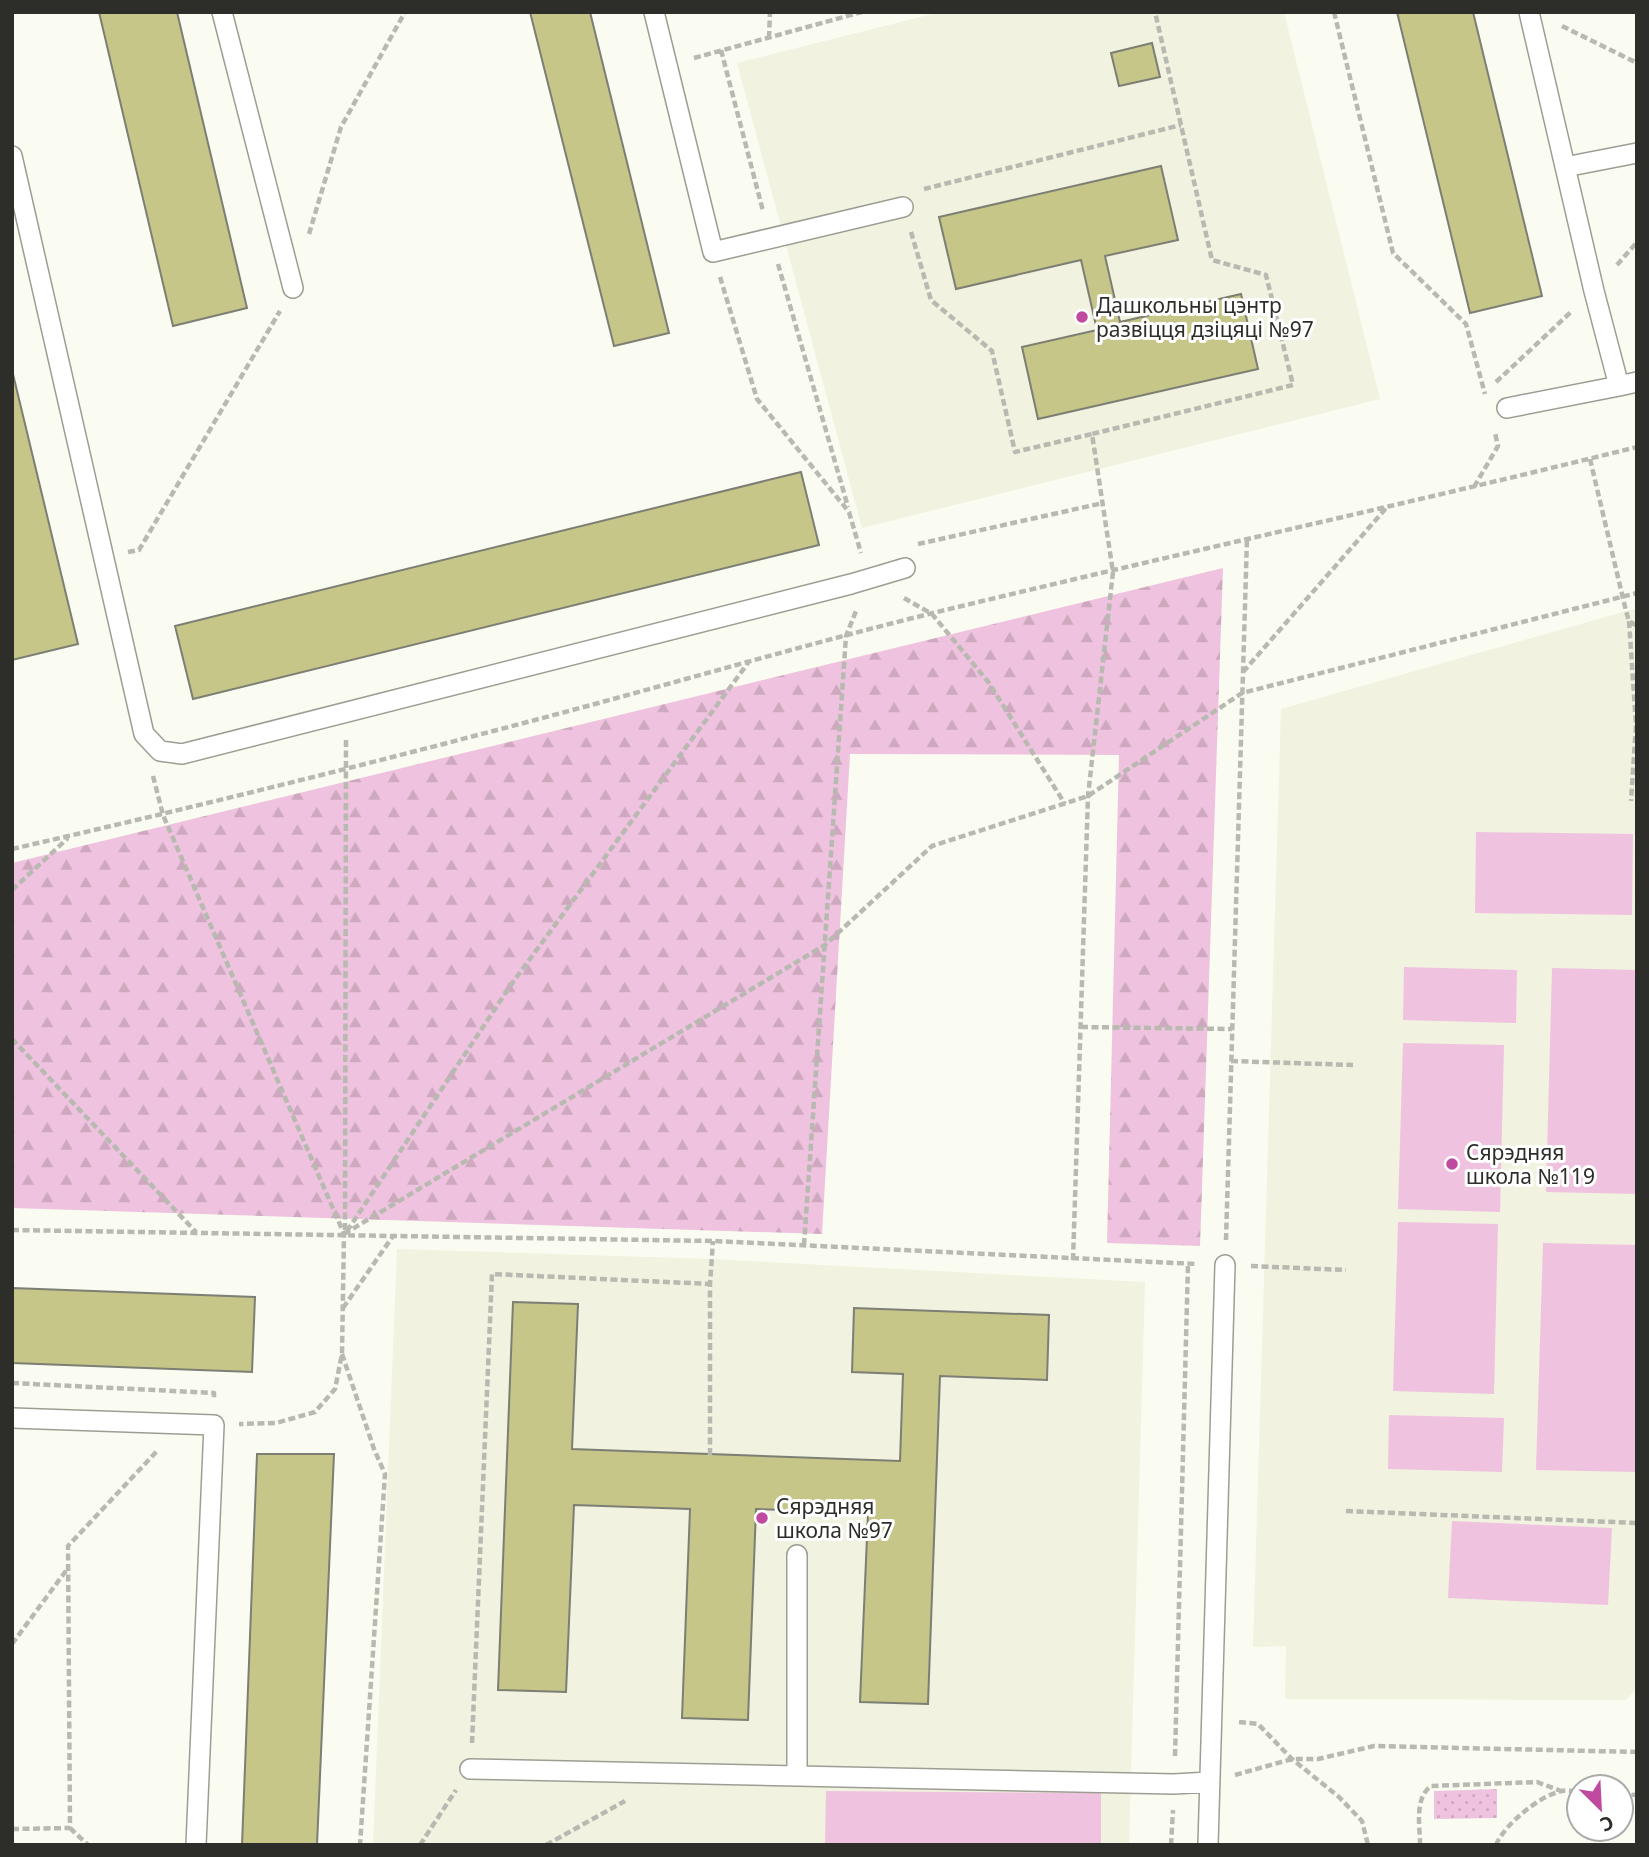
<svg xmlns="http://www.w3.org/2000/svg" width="1649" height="1857" font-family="'Noto Sans',sans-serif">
  <defs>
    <pattern id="grass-dots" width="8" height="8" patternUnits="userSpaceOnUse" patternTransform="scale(1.75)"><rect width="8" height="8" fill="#efc3df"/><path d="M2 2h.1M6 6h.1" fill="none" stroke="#cda8bf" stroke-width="1.8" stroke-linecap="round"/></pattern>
    <pattern id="forest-firs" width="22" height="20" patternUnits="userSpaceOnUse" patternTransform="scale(1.75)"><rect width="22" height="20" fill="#efc3df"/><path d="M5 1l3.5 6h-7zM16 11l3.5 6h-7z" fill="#cda8bf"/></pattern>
  </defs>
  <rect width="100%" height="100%" fill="#fbfcf1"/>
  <path fill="#f1f2df" d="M940 12H1284L1380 399 862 528 737 63Z
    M1637 608V1687L1626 1700 1285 1699 1286 1646 1253 1647 1281 709Z
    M397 1249 712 1259 1145 1282 1129 1845H373Z"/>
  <path fill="url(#grass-dots)" d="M1497 1789V1818L1434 1819V1791Z"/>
  <path fill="url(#forest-firs)" d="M1223 568 1200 1246 1107 1243 1119 755 850 754 822 1234 12 1208V863Z"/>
  <path fill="#efc3df" d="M1476 832 1633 834 1632 915 1475 913Z
    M1404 967 1517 970 1516 1023 1403 1020Z
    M1552 968 1637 970V1194L1546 1192Z
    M1403 1043 1504 1045 1500 1212 1398 1209Z
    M1398 1222 1498 1224 1494 1394 1393 1391Z
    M1543 1243 1637 1245V1472L1536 1470Z
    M1389 1415 1504 1418 1502 1472 1388 1469Z
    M1452 1521 1612 1528 1608 1605 1448 1598Z
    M826 1791 1101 1793V1845H825Z"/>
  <path fill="#c5c688" stroke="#7d7e74" stroke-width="2" d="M99 12H177L247 308 173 326Z
    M530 12H590L669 333 614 346Z
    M1397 12H1473L1542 296 1470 313Z
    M1152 43 1160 77 1119 86 1111 53Z
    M1161 166 1178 240 1105 256 1120 322 1241 294 1258 369 1038 419 1022 347 1097 330 1081 260 956 289 939 217Z
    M12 370 78 644 12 660Z
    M801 472 819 545 193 699 175 626Z
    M12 1288 255 1297 252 1372 12 1363Z
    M513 1302 578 1304 572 1449 900 1461 903 1374 852 1372 854 1308 1049 1315 1047 1380 940 1376 928 1704 860 1702 868 1513 756 1509 748 1720 682 1718 690 1509 574 1505 566 1692 498 1690Z
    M257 1454H334L317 1845H242Z"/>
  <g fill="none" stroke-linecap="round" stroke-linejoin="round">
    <defs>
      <path id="service" d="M222 12 293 288
        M654 12 713 252 903 207
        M1529 12 1594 291 1619 386 1637 382
        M12 156 144 734 160 751 182 754 851 584 905 568
        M1565 167 1637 153
        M1507 408 1619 386
        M12 1418 214 1425 196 1845
        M797 1555V1776
        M470 1769 1174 1784 1209 1782
        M1208 1845 1225 1265"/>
    </defs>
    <use href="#service" stroke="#9d9e93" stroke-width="22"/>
    <path stroke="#b8b9b0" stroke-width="4.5" stroke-dasharray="7 3.5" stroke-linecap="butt" d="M1334 12 1393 253 1466 324 1485 394
      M1562 26 1637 63
      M769 38 770 12
      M721 50 763 211
      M694 58 862 12
      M924 189 1181 125
      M911 232 931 300 992 351 1015 452 1092 434
      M309 234 341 127 405 12
      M778 264 848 507
      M1617 265 1637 242
      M720 277 757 399 849 512 861 553
      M1496 382 1572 311
      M1590 459 1626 611 1629 621 1637 626
      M1474 487 1498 446 1495 433
      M918 544 1103 503
      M128 552 139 550 280 311
      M904 598 932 614 989 683 1065 804
      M1629 621 1636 725 1631 801
      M1243 672 1387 507
      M153 776 163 815 344 1234 342 1354 335 1389 315 1412 276 1423 239 1424
      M12 849C187 809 361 766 535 720 668 685 799 646 933 613 1167 556 1403 505 1637 447
      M12 890 68 838
      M1081 1027 1232 1029
      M12 1039 196 1232
      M1231 1061 1353 1065
      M12 1230 713 1241 1197 1264
      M345 1230 346 738
      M347 1231 513 982 748 663
      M344 1234 825 945 932 846 1088 796 1242 693 1637 593
      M1226 1240 1247 539
      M804 1245 846 636 856 611
      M1073 1260 1088 796 1113 572 1092 434 1293 385 1266 275 1212 260 1155 12
      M1251 1266 1346 1270
      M343 1308 393 1236
      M342 1354 374 1449 385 1474 360 1845
      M12 1383 214 1393V1398
      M710 1455V1284L713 1241
      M1346 1511 1637 1523
      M12 1644 68 1568
      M1239 1722 1258 1724 1292 1759 1339 1797 1362 1821 1368 1845
      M472 1743 492 1274 710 1284
      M1175 1756 1188 1264
      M1235 1775 1292 1759H1318L1374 1746 1637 1752
      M1621 1794 1637 1795
      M70 1828 88 1845
      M12 1829 70 1828 68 1546 158 1450
      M420 1845 456 1790
      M546 1845 625 1801
      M1171 1845 1173 1810
      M1420 1845C1420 1825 1414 1799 1431 1786L1537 1782 1561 1791
      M1496 1845C1504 1825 1540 1795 1562 1791 1567 1790 1574 1791 1579 1792"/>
    <use href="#service" stroke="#fff" stroke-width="19"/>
  </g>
  <g fill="#c04aa0" stroke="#fff" stroke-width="2.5">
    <circle cx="1082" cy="317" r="7"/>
    <circle cx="1452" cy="1164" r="7"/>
    <circle cx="762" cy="1518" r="7"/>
  </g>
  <g text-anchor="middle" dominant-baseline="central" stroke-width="6" stroke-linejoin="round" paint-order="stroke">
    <g font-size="21" fill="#2d2d29" stroke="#fff" text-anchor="start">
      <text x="1096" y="305">Дашкольны цэнтр<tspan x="1096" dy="24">развіцця дзіцяці №97</tspan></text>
      <text x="1466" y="1152">Сярэдняя<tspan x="1466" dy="24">школа №119</tspan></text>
      <text x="776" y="1506">Сярэдняя<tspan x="776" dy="24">школа №97</tspan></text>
    </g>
  </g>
  <rect width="1649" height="1857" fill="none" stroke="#2d2d29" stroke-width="28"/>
  <g transform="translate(1600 1808) rotate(156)"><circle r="33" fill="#ffffff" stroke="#ababa9" stroke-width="2"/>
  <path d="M0-5L12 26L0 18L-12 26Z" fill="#c04aa0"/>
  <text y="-10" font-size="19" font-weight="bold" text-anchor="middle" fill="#2d2d29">С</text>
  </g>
</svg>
